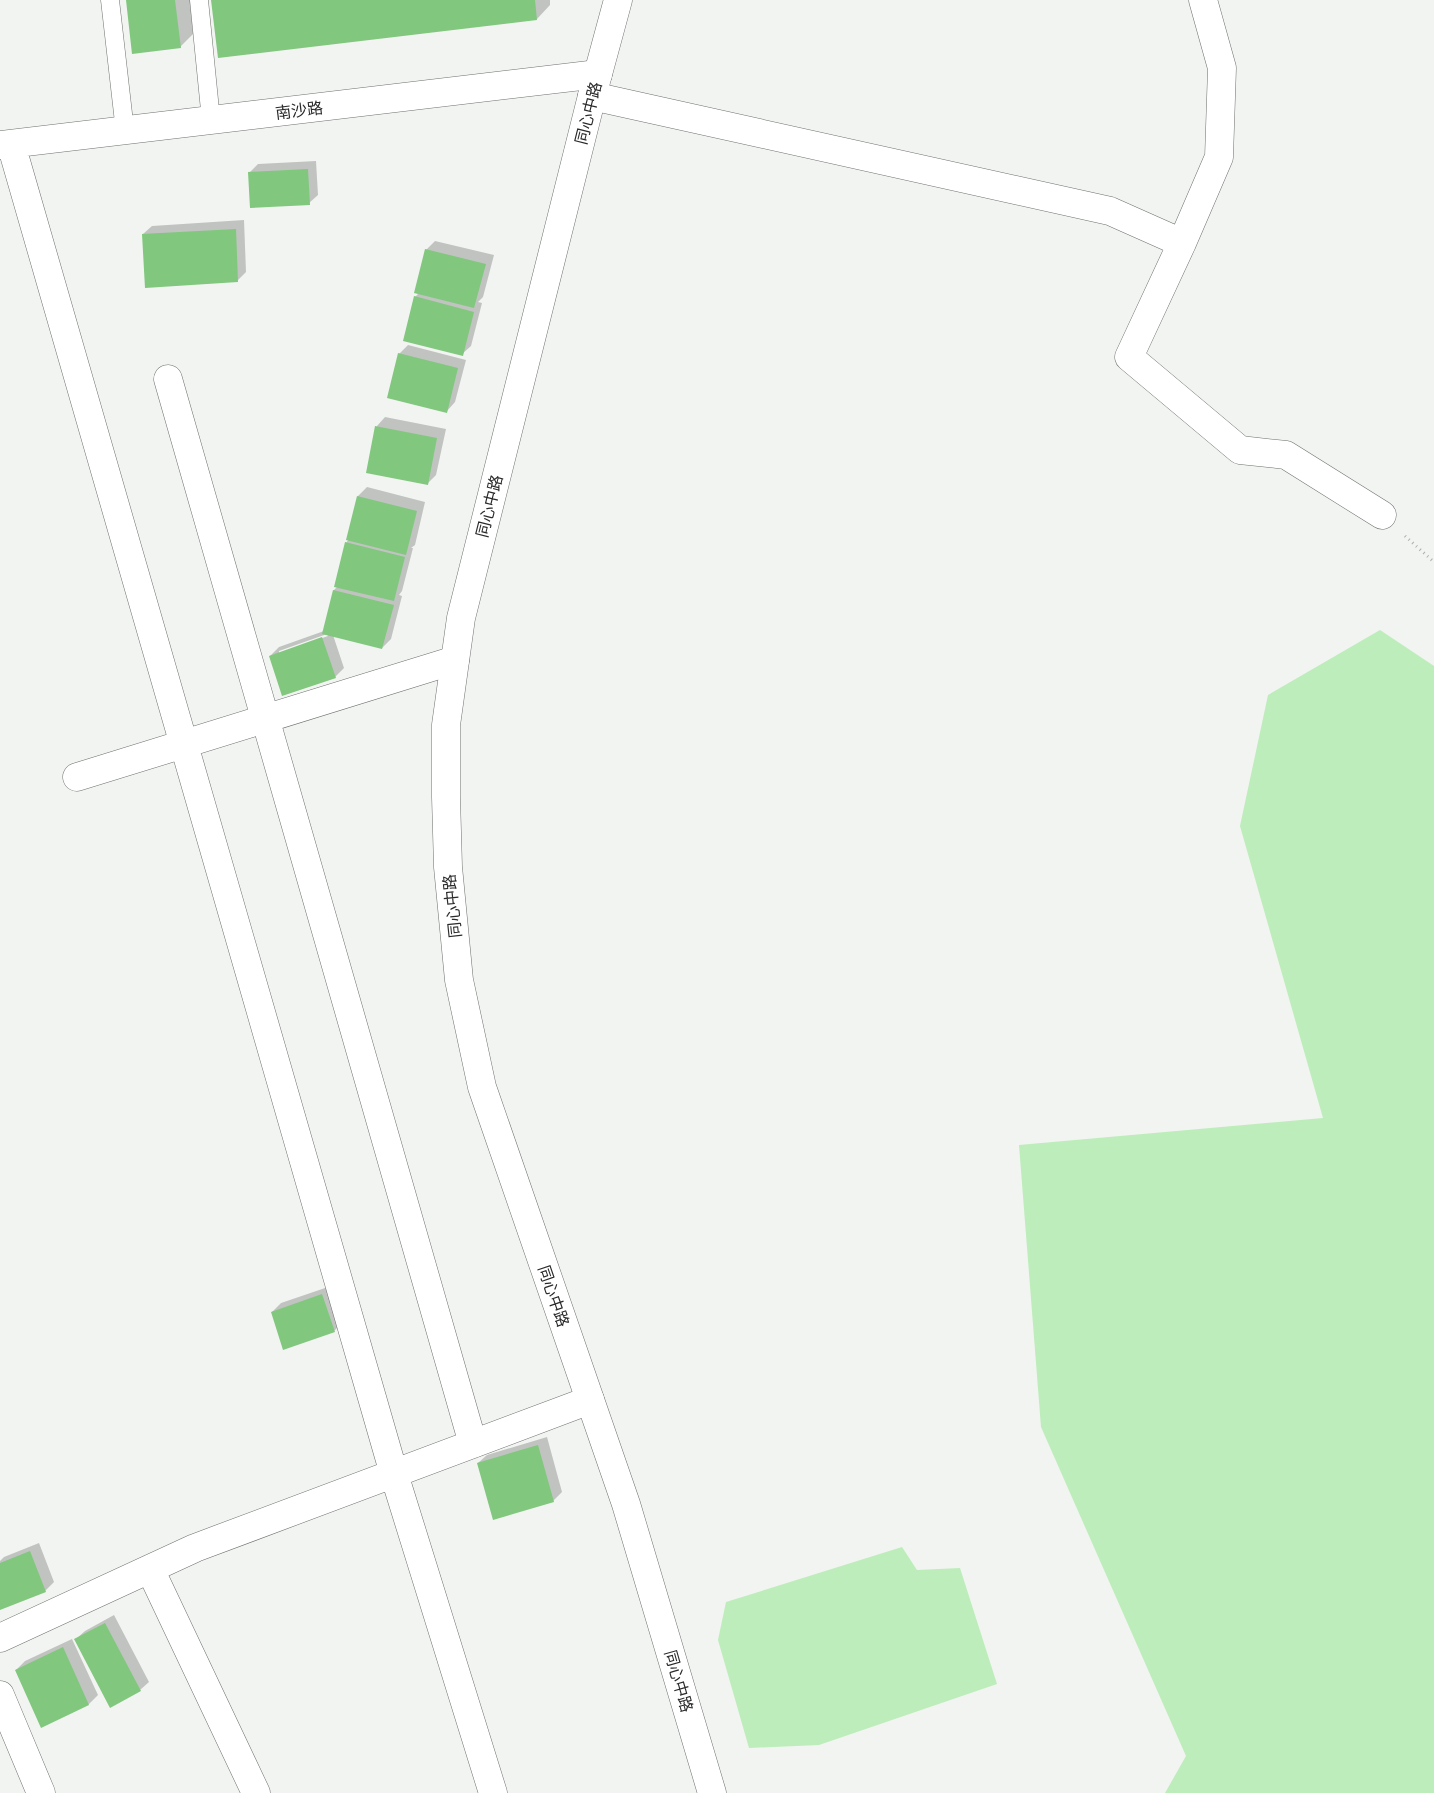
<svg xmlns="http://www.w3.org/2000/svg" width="1434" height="1793" font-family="'Open Sans','Noto Sans SC',sans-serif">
  <rect width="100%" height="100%" fill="#f1f4f1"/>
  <path fill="#bdedba" d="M1380 630 1434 666V1793H1165L1186 1756 1041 1427 1019 1145 1323 1118 1240 826 1268 695Z
    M902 1547 917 1570 960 1568 997 1684 819 1745 749 1748 718 1640 726 1602Z"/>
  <path fill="#0003" fill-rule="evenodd" d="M127 0H190L193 34 180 47Z
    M213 0H550V5L537 19Z
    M316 161 318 195 309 203 249 173 258 164Z
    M244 220 246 272 237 281 143 234 152 226Z
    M435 241 494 255 483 297 478 302 482 303 471 346 462 354 415 297 419 293 426 250Z
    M408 345 466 360 455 402 447 411 399 354Z
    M385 417 446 429 436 475 427 484 367 472 377 426Z
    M367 487 425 502 415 545 411 548H413L402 591 399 595 402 596 391 639 382 648 333 635 344 668 335 677 270 656 279 647 324 631 334 590 338 586 346 543 349 539H348L358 496ZM327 634 328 636 279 653V651Z
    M331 1286 343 1322 334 1331 272 1312 281 1303Z
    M547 1437 562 1492 553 1501 478 1463 487 1455Z
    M39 1543 54 1582 45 1591 0 1609V1561L4 1557Z
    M114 1615 149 1682 140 1690 76 1639 85 1631Z
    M72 1639 98 1695 89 1704 42 1726 16 1670 25 1661Z"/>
  <path fill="#81c77e" d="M126 0H175L181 48 132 54Z
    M211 0H535L537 20 218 58Z
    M308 169 310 205 250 208 248 172Z
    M236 229 238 282 145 288 142 234Z
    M425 249 486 264 474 308 414 293Z
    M414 296 474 312 463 356 403 341Z
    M398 353 458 368 447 413 387 398Z
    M375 426 437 438 428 485 366 473Z
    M357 496 417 511 406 555 346 540Z
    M345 542 405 557 394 601 334 587Z
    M333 590 394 605 382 649 322 634Z
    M322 637 336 678 282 696 269 656Z
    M322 1294 335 1332 283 1350 271 1312Z
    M538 1445 554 1502 493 1520 477 1463Z
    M30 1551 46 1592 0 1610V1563Z
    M105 1623 141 1691 110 1708 74 1639Z
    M63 1647 89 1705 41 1728 15 1670Z"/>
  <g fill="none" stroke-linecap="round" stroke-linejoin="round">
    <defs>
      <path id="service" d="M110 0 125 131
        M199 0 211 120"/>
      <path id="minor" d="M1203 0 1222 68 1219 157 1182 243 1129 357 1240 450 1286 455 1382 515
        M592 96 1110 211 1182 243
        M11 144 394 1474 493 1793
        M0 145 598 74
        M168 379 473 1444
        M77 777 455 660
        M150 1569 256 1793
        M0 1638 195 1548 590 1400
        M0 1695 41 1793"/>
      <path id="tertiary" d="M618 0 592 96 461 618 446 725V797L448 867 459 980 482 1087 626 1504 712 1793"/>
    </defs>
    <use href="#service" stroke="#6e716e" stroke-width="19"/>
    <use href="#minor" stroke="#6e716e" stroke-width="29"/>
    <use href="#tertiary" stroke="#6e716e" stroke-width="29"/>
    <path stroke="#adafad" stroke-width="3" stroke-dasharray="1 4" stroke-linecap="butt" d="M1405 536 1434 562"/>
    <use href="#service" stroke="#fff" stroke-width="18"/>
    <use href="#minor" stroke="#fff" stroke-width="28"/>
    <use href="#tertiary" stroke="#fff" stroke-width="28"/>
  </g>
  <g text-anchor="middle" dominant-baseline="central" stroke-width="5" stroke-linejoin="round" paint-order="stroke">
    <g font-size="16" fill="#292a29" stroke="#fff">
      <text transform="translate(299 110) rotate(-7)">南沙路</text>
      <text transform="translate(588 113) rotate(-76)">同心中路</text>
      <text transform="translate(489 506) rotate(-76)">同心中路</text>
      <text transform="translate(452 906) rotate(-96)">同心中路</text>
      <text transform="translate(554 1296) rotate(71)">同心中路</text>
      <text transform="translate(679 1681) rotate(74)">同心中路</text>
    </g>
  </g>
</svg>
